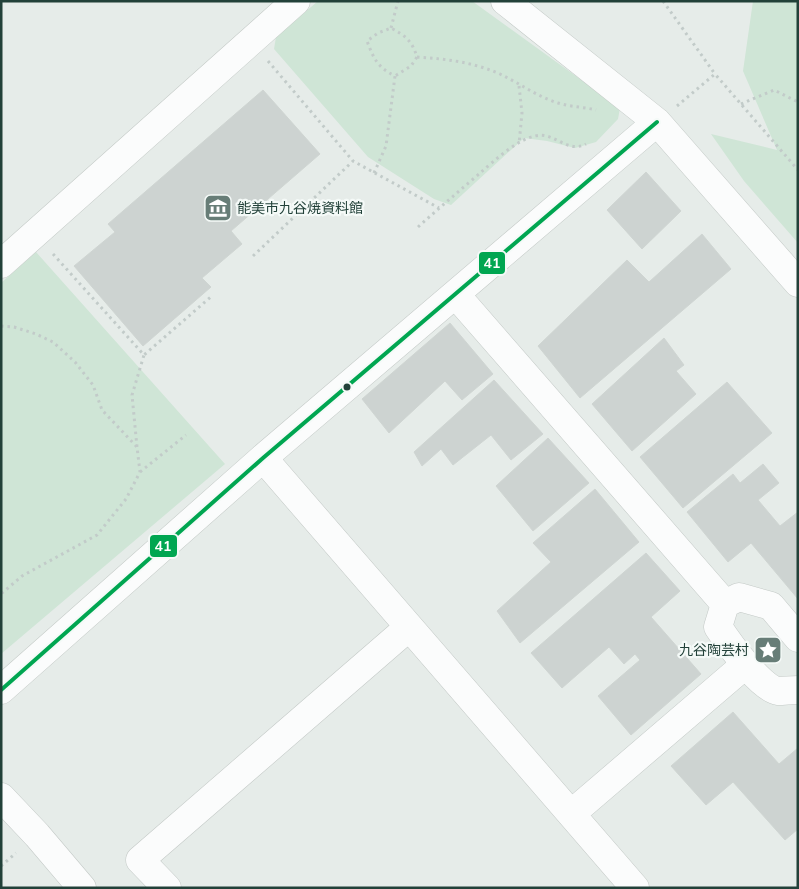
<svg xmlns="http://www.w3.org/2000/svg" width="799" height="889" font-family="Mulish,'Noto Sans JP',sans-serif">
  <rect width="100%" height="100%" fill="#e6ece9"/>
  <path fill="#cfe5d6" d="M318 1H472L620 108 618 119 596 142 575 148 547 141 524 138 451 205 434 199 368 157 274 49 276 37Z
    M753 1H798V243L744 181 711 134 777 150 743 71Z
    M36 252 225 464 1 654V283Z"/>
  <path fill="#cdd3d1" stroke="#cfd5d2" d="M263 90 320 154 231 231 242 244 202 278 211 287 143 346 74 266 115 232 108 224Z
    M646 172 681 211 642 249 607 210Z
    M702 234 731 269 580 398 538 346 627 260 649 282Z
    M450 323 493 374 462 400 445 381 389 433 362 399Z
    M664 338 684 365 676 371 696 394 632 451 592 404Z
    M494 380 543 434 511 460 491 435 453 465 441 449 422 466 414 452Z
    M727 382 772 433 683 508 640 457Z
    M548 438 589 483 533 531 496 486Z
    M763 464 779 483 758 500 780 526 798 512V599L751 543 728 562 687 512 733 474 740 483Z
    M595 489 639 542 520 643 497 611 551 562 533 543Z
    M646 553 680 591 651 617 701 674 631 735 598 696 640 660 635 654 624 664 609 647 562 688 531 653Z
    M733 712 779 764 798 748V829L785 840 733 782 706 805 671 766Z"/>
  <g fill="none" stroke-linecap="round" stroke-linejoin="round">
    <defs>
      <path id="minor" d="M505 1 657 122 798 283
        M1 264 296 1
        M456 295 725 604
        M263 458 635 888
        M798 638 771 606 739 597 725 604 718 627C728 642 760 688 778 691 784 691 791 690 798 690
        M1 690 263 458 657 122
        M1 797 37 835 82 888
        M571 814 746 664
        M167 888 140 860 409 627"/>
    </defs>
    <use href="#minor" stroke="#c3c9c6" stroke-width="29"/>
    <path stroke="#c2cbc9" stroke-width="3" stroke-dasharray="2.5 4" stroke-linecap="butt" d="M663 1 715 74
      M391 28 398 1
      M417 57C446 59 473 62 500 74 519 83 538 97 558 103 571 107 584 107 596 110
      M268 61 353 161 439 208
      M519 86 522 113 519 144
      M741 104 774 90 798 102
      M677 106 715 74 798 170
      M374 173 386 146 395 76C377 67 374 59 367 41L378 33 391 28C406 36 412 41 417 57L411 66 395 76
      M418 227C438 209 458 192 479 174 494 161 516 140 535 136 554 131 567 154 586 144
      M53 254 144 355 213 295
      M253 256 353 161
      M1 326 14 327 36 334 53 342 75 362 93 385 102 410 137 447 140 472 126 499 97 535 22 576 1 594
      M137 447 132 395 144 355
      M140 472 186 435
      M1 866 16 853"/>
    <use href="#minor" stroke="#fbfcfc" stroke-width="28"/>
    <defs>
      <path id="bus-1" d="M1 690 263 458 657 122"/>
    </defs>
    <use href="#bus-1" stroke="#f5faf8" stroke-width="8"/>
    <use href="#bus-1" stroke="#00a651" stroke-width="4"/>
  </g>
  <defs>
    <symbol id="museum-square" viewBox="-11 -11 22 22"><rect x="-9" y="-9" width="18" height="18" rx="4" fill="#677d77" stroke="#f5faf8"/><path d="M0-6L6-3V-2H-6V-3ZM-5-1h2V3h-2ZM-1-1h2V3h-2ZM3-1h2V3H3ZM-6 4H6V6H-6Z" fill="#fff"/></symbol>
    <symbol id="sight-square" viewBox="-11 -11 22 22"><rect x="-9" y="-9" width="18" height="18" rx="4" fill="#677d77" stroke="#f5faf8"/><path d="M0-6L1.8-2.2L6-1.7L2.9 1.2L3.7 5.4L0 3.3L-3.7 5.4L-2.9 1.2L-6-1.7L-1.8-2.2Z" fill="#fff"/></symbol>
  </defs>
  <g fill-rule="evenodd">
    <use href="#museum-square" x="202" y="192" width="32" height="32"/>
    <use href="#sight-square" x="752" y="634" width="32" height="32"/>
  </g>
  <circle fill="#224139" stroke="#f5faf8" stroke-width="2" cx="347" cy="387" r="4.5"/>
  <g text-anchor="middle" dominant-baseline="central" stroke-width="4.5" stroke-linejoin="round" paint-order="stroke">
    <g font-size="14" fill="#224139" stroke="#f5faf8" text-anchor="start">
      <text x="237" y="208">能美市九谷焼資料館</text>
      <text x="749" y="650" text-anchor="end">九谷陶芸村</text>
    </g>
  </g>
  <g stroke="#f5faf8" stroke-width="2">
    <rect x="478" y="251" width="28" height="24" rx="5" fill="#00a651"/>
    <rect x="149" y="534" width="29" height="24" rx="5" fill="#00a651"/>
  </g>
  <g font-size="14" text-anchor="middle" font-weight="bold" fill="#fff">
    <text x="492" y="268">41</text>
    <text x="163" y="551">41</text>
  </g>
  <rect width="799" height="889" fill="none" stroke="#224139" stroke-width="5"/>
</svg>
